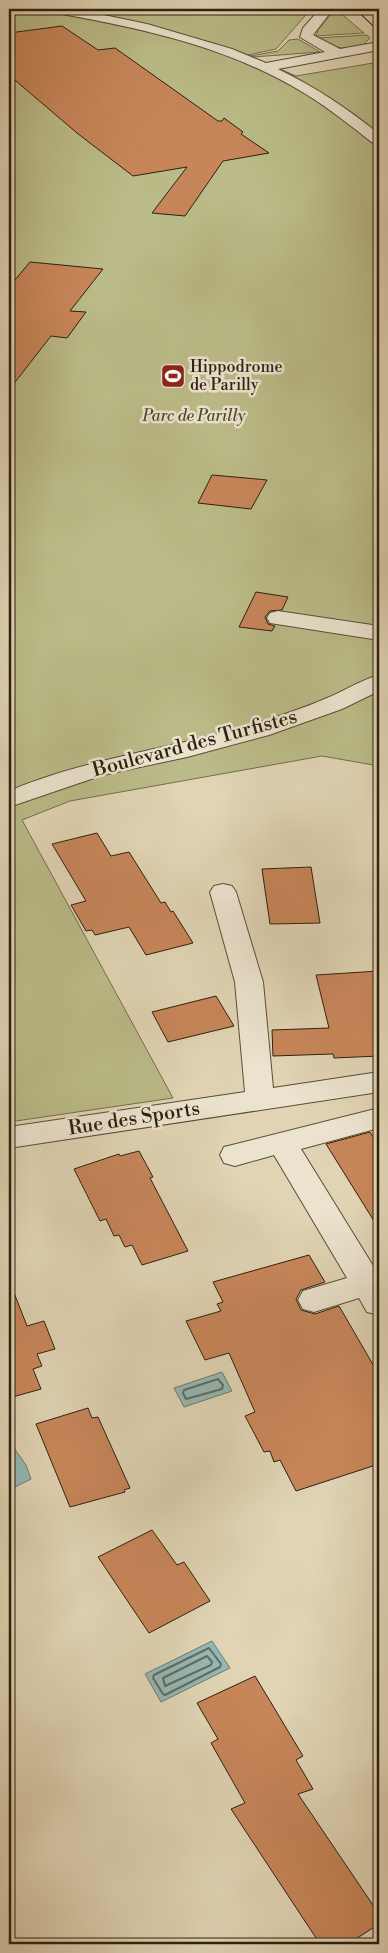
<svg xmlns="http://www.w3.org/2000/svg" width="388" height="1953" font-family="'Libre Bodoni',serif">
  <rect width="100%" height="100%" fill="#e0d4b4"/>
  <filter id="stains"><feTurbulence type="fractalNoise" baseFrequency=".004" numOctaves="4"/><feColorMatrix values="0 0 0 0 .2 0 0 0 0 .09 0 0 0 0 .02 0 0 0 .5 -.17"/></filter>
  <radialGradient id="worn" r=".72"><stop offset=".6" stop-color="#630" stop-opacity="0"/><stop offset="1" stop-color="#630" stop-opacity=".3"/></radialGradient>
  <path fill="#babb88" stroke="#736e4c" d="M9 9H311L276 49 248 55 250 56 278 51 289 40 298 39 320 52 253 57 296 76 379 62V766L322 756 70 801 22 820 173 1098 9 1122Z
    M338 11 364 33 316 36 318 30 333 12Z
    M367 35 370 38 365 43 367 44C342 49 341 51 317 38Z"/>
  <path fill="#95b7b3" stroke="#6b7b71" d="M222 1372 232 1391 184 1407 174 1388Z
    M9 1441 26 1465 31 1479 9 1490Z
    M212 1641 230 1668 161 1702 145 1674Z"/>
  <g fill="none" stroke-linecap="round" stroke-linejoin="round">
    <path stroke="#606c61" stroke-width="2" d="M218 1379 223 1385 222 1389 186 1399 183 1393 184 1390Z
      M209 1648 221 1664 220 1667 165 1695 163 1694 153 1678 154 1675Z
      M207 1656 212 1662 211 1665 165 1686 163 1678Z"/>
  </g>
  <path fill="#c7865a" stroke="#2c200f" d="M62 26 98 50 115 48 218 121H222L224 118 243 132 241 134 269 153 223 161 185 216 152 213 187 167 133 176 77 133 9 75V33Z
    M30 262 103 269 70 311 86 312 67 338 51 336 9 390V287Z
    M212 475 246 478 267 480 251 509 198 503Z
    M256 592 288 597 282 610 270 611 265 617 268 624 275 626 272 631 239 627Z
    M97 833 111 856 129 852 161 903 165 902 171 912 173 911 193 943 146 955 129 927 95 935 92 930 86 931 71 905 86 901 52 844Z
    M311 867 320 923 270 924 262 869Z
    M379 971V1056L334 1058 333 1054 273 1056 272 1030 329 1028 316 975Z
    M216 996 234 1026 168 1042 152 1012Z
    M370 1132 379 1146V1229L326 1144Z
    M139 1151 153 1177 150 1178 188 1251 142 1265 132 1245 125 1247 119 1235 114 1236 106 1219 100 1221 74 1169 119 1154 120 1156Z
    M309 1255 325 1282 301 1290 296 1299 301 1310 315 1314 339 1306 379 1375V1464L296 1491 280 1460 274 1462 270 1451 264 1452 245 1416 255 1412 229 1353 205 1360 186 1321 221 1311 217 1304 223 1302 213 1282Z
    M11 1285 27 1326 44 1321 55 1349 37 1354 42 1366 33 1369 41 1389 9 1398V1286Z
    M88 1408 92 1418 98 1417 130 1488 124 1490 125 1492 70 1507 36 1424Z
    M152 1530 177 1565 184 1562 210 1601 149 1633 98 1557Z
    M255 1676 303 1756 296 1760 313 1789 298 1794 379 1914V1924L348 1944H320L231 1809 245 1803 211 1743 218 1739 197 1703Z"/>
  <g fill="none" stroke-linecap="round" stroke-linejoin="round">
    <defs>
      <path id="minor" d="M50 9H75L147 24 232 49 266 63 325 52 300 37 303 28 320 9H333L313 35 340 49 379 42V50L278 69C315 87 347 108 379 134V145L374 144C351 126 329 108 304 93 229 47 141 28 56 13Z
        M278 611 379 626V640L270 623 267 618 270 613Z
        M379 675V691L342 709 269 735 187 757 103 775 9 807V791C87 758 171 749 251 725 277 717 302 709 327 698 344 691 361 680 379 675Z
        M223 884 232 886 236 892 263 982 273 1088 379 1072V1092L9 1148V1127L245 1092 235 982 210 892 214 886Z
        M379 1108V1128L301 1149 375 1269 379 1268V1315L367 1312 359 1298 314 1312 303 1309 298 1300 303 1291 347 1278 274 1155 235 1166 224 1163 220 1155 224 1147Z"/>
      <path id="major" d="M356 9H369L379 18V28L375 27Z"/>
    </defs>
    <use href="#minor" stroke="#594d38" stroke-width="2"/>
    <use href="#major" stroke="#2c200f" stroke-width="2"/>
    <use href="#minor" fill="#ebe3ce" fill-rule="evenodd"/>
    <use href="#major" fill="#e0d4b4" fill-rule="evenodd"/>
  </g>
  <defs>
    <symbol id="stadium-square" viewBox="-11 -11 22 22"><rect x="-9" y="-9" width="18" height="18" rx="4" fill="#8f2418" stroke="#ebe3ce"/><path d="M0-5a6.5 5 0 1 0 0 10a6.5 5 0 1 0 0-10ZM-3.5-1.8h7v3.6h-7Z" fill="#fff"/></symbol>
  </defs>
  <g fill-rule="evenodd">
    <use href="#stadium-square" x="159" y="362" width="28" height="28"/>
  </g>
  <g text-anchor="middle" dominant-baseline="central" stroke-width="5" stroke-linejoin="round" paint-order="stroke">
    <g font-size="16" fill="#2c200f" stroke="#ebe3ce" text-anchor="start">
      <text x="190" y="367">Hippodrome<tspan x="190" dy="18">de Parilly</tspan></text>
    </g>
    <g font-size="16" font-style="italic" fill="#50472d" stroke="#ebe3ce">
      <text x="194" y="416">Parc de Parilly</text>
    </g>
    <g font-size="20" fill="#2c200f" stroke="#ebe3ce">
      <text transform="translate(195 744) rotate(-15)">Boulevard des Turfistes</text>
      <text transform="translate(134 1119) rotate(-9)">Rue des Sports</text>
    </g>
  </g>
  <rect width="388" height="1953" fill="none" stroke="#e0d4b4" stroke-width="30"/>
  <rect x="10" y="10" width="368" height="1933" fill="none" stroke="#2c200f" stroke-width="2.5"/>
  <rect x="15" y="15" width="358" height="1923" fill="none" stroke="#2c200f"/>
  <rect width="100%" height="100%" filter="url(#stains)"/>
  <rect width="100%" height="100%" fill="url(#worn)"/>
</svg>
